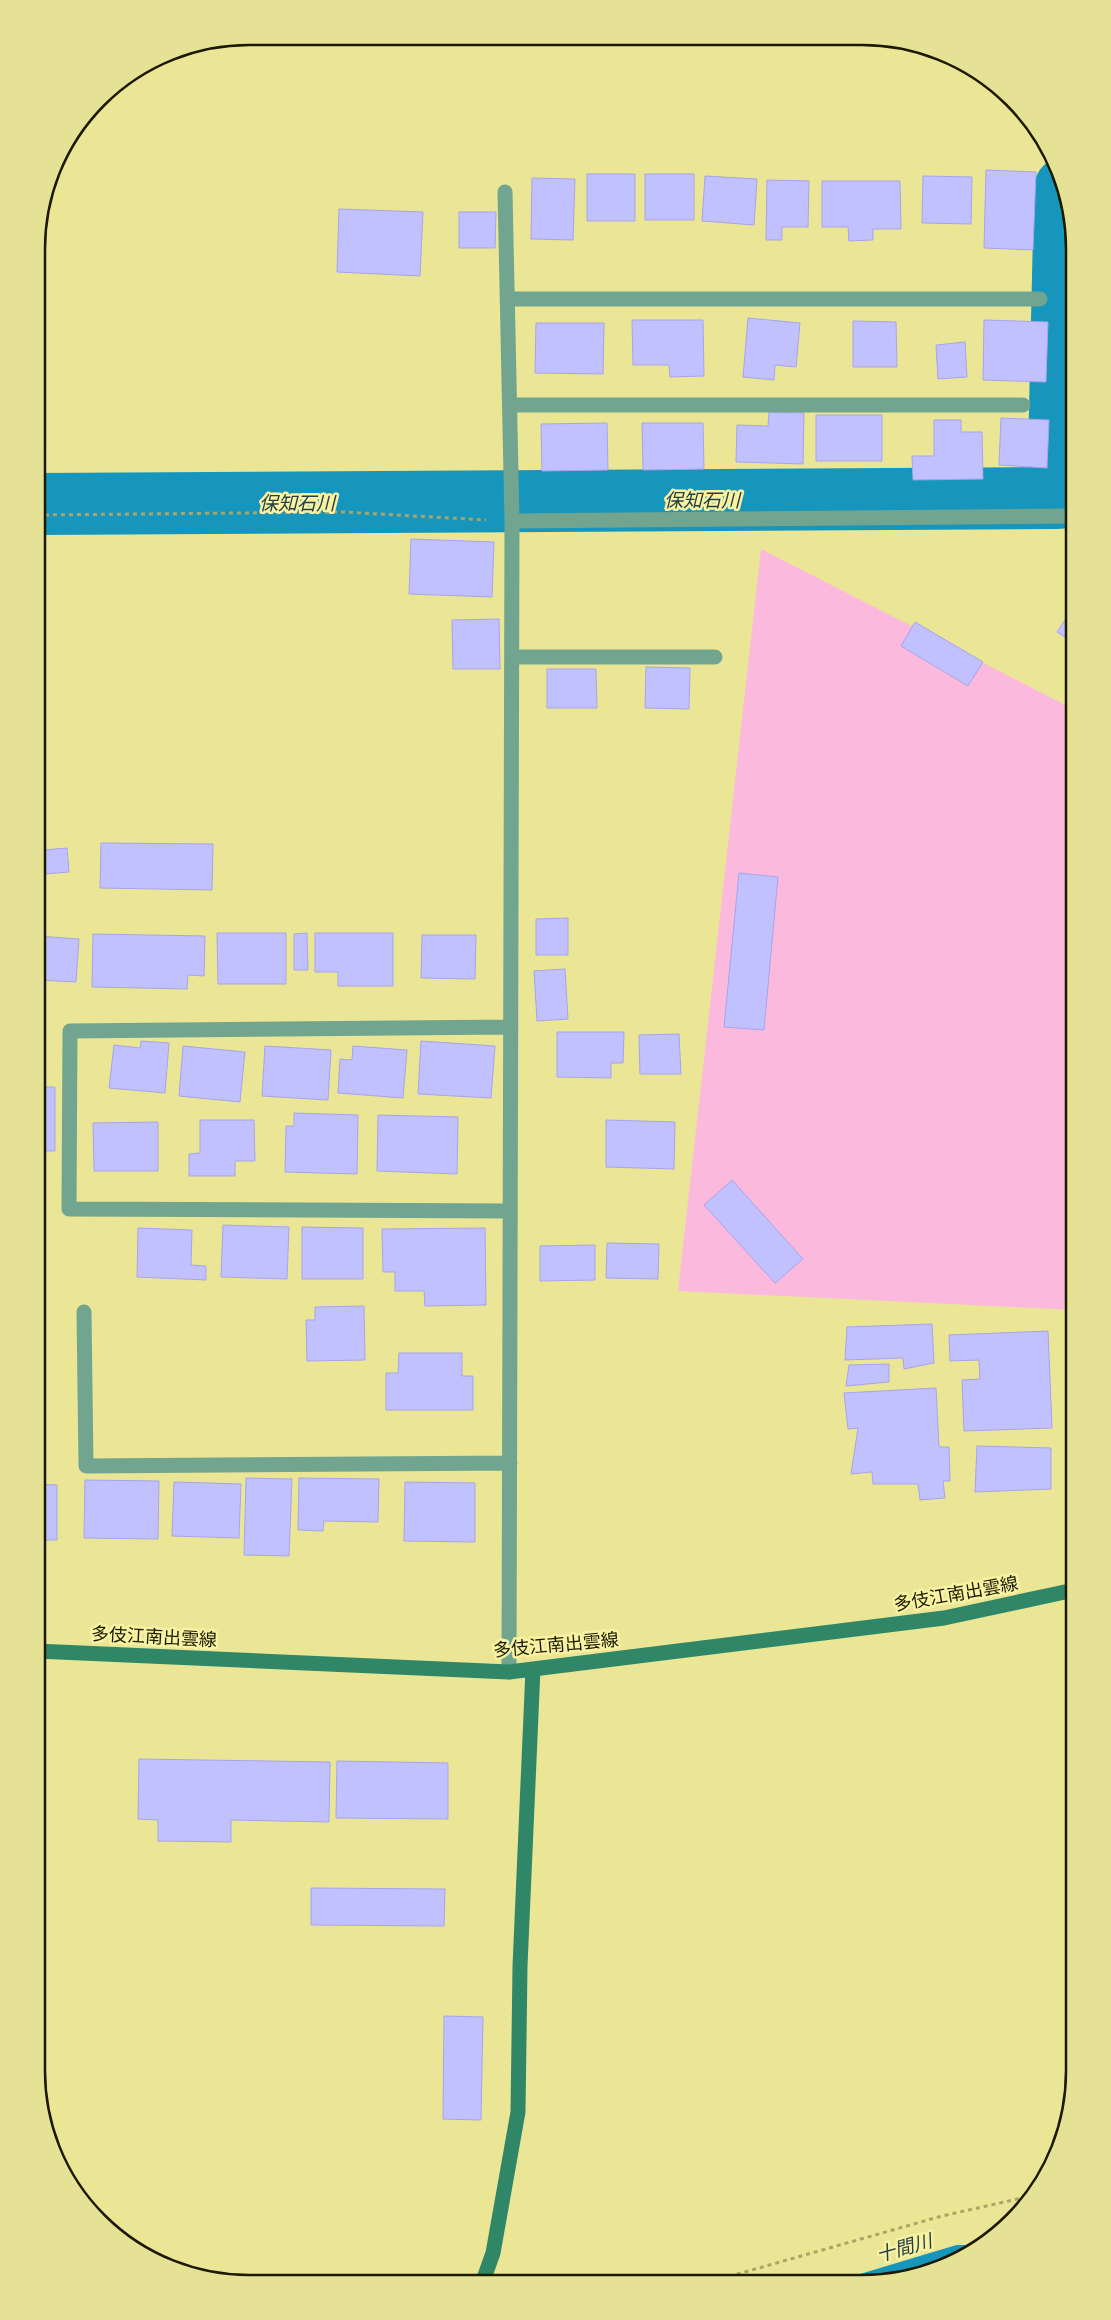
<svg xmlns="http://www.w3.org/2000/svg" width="1111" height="2320" font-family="Helvetica,'Noto Sans JP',sans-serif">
  <rect width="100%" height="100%" fill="#eae696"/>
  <path fill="#fbbadd" d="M761 549 1075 710 1074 1310 678 1291Z"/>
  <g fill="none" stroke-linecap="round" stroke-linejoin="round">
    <path stroke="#1696bc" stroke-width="10" d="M844 2284 957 2250H975"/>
    <path stroke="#1696bc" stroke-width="62" d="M37 504 1058 498 1065 188"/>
  </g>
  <path fill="#c2c1ff" stroke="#a7a4eb" d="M986 170 1036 172 1033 250 984 248Z
    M587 174H635V221H587Z
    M645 174H694V220H645Z
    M705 176 757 179 754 225 702 221Z
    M923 176 972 177 971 224 922 223Z
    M532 178 575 179 573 240 531 239Z
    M767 180 809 181 808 227H782V240H766Z
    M822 181H900L901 229H873V240L849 241 848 227H822Z
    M339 209 423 212 420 276 337 272Z
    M459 212H496L495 248H459Z
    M748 318 800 323 796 367 775 365 774 380 743 377Z
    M632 320H703L704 376 670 377 669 365H633Z
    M984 320 1048 322 1046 382 983 380Z
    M853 321 896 322 897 367H853Z
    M536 323H604L603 374 535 373Z
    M965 342 967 377 938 379 936 345Z
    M769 412 804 413 803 464 736 462 737 425 768 426Z
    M816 415H882V461H816Z
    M1001 418 1049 420 1047 468 999 465Z
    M934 420H961V432H982L983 479 913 480 912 456H934Z
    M607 423 608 470 542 471 541 424Z
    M642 423H703L704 469 643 470Z
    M411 539 494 542 492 597 409 594Z
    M1075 605V644L1057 632Z
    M499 619 500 669H453L452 620Z
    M915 622 983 662 968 686 901 646Z
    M646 667 690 668 689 709 645 708Z
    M547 669H596L597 708H547Z
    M101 843 213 844 212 890 100 888Z
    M67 848 69 872 44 874 43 850Z
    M739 873 778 877 764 1030 724 1027Z
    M568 918V955H536V919Z
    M217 933H286V984H218Z
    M307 933 308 970H294V934Z
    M315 933H393V986H338V972H315Z
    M93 934 205 936 204 976 188 975 187 989 92 987Z
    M422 935H476L475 979 421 978Z
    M37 936 79 939 76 982 37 980Z
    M565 969 568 1019 537 1021 534 971Z
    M37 1019H43V1063H37Z
    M557 1032H624L623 1063H611V1078L557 1077Z
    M679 1034 681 1074H640L639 1035Z
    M141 1041 169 1043 165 1093 109 1088 114 1045 140 1048Z
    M421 1041 495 1046 491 1098 418 1094Z
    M183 1046 245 1052 240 1102 179 1096Z
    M265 1046 331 1050 328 1100 262 1096Z
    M353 1046 407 1050 403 1098 338 1093 340 1059 352 1060Z
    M37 1087H55V1151H36Z
    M294 1113 358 1115 357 1174 285 1172 286 1126H294Z
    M378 1115 458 1117 457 1174 377 1171Z
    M200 1120H254L255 1161H235V1176H189V1154L200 1153Z
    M606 1120 675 1122 674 1169 606 1167Z
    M158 1122V1171H94L93 1123Z
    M732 1180 803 1259 775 1283 704 1205Z
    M36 1210H44L42 1267H36Z
    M223 1225 289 1227 287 1279 221 1277Z
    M302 1227 363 1228V1279H302Z
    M138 1228 192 1230 191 1265 206 1266V1280L137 1277Z
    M485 1228 486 1305 425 1306 424 1291H395V1272H383L382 1229Z
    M607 1243 659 1244 658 1279 606 1278Z
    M595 1245V1280L540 1281V1246Z
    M364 1306 365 1360 307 1361 306 1320H315V1307Z
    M932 1324 934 1363 904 1369 903 1358 845 1360 847 1327Z
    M1048 1331 1052 1428 964 1431 962 1380 980 1379 979 1360 950 1361 949 1335Z
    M399 1353H462V1376H473V1410H386V1373H398Z
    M889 1364V1382L846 1386 849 1365Z
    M936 1388 939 1447H949L950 1481H943L945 1498 920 1500 918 1484H873L872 1472 851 1474 858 1428 848 1429 844 1393Z
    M977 1446 1051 1448V1489L975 1492Z
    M246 1478 292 1479 289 1556 244 1555Z
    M299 1478 379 1479 378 1522 324 1521 323 1531 298 1530Z
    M85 1480 159 1481 158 1539 84 1538Z
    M174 1482 241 1484 239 1538 172 1536Z
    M405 1482 475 1483V1542L404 1541Z
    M36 1484 57 1485V1540H36Z
    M139 1759 330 1762 329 1822 231 1820V1842L158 1841V1820L138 1819Z
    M337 1761 448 1763V1819L336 1818Z
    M311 1888 445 1889 444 1926 311 1925Z
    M444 2016 483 2017 481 2120 443 2119Z"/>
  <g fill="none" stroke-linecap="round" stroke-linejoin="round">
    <path stroke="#a8a566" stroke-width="3" stroke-dasharray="4 4" stroke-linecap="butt" d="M37 515 343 512 486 520
      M706 2283 942 2216 1022 2198 1029 2200"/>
    <path stroke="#72a58f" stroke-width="15" d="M505 192 512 521 509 1672
      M508 299H1040
      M510 405H1023
      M512 521 1075 516
      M512 657H715
      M510 1211 69 1209 70 1031 511 1027
      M84 1312 86 1466 510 1463"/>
    <path stroke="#308767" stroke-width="15" d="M36 1651 509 1672 944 1618 1074 1590
      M483 2281 493 2253 518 2112 520 1966 533 1669"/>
  </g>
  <g text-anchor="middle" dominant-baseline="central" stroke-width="5" stroke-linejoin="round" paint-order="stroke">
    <g font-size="18" fill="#1b1900" stroke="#f8f3a2">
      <text transform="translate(956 1594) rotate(-10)">多伎江南出雲線</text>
      <text transform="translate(154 1637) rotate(3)">多伎江南出雲線</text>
      <text transform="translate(556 1645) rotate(-5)">多伎江南出雲線</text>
    </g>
    <g font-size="19" font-style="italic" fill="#253e48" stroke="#f8f3a2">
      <text x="702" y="500">保知石川</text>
      <text x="297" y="503">保知石川</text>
      <text transform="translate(904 2248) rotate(-16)">十間川</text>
    </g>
  </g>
  <path d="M0 0H1111V2320H0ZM249 45H862A204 204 0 0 1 1066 249V2071A204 204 0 0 1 862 2275H249A204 204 0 0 1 45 2071V249A204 204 0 0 1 249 45Z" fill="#e6e295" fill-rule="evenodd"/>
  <path fill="none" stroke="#1b1900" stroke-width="2.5" d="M249 45H862A204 204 0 0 1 1066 249V2071A204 204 0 0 1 862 2275H249A204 204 0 0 1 45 2071V249A204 204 0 0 1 249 45Z"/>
</svg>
